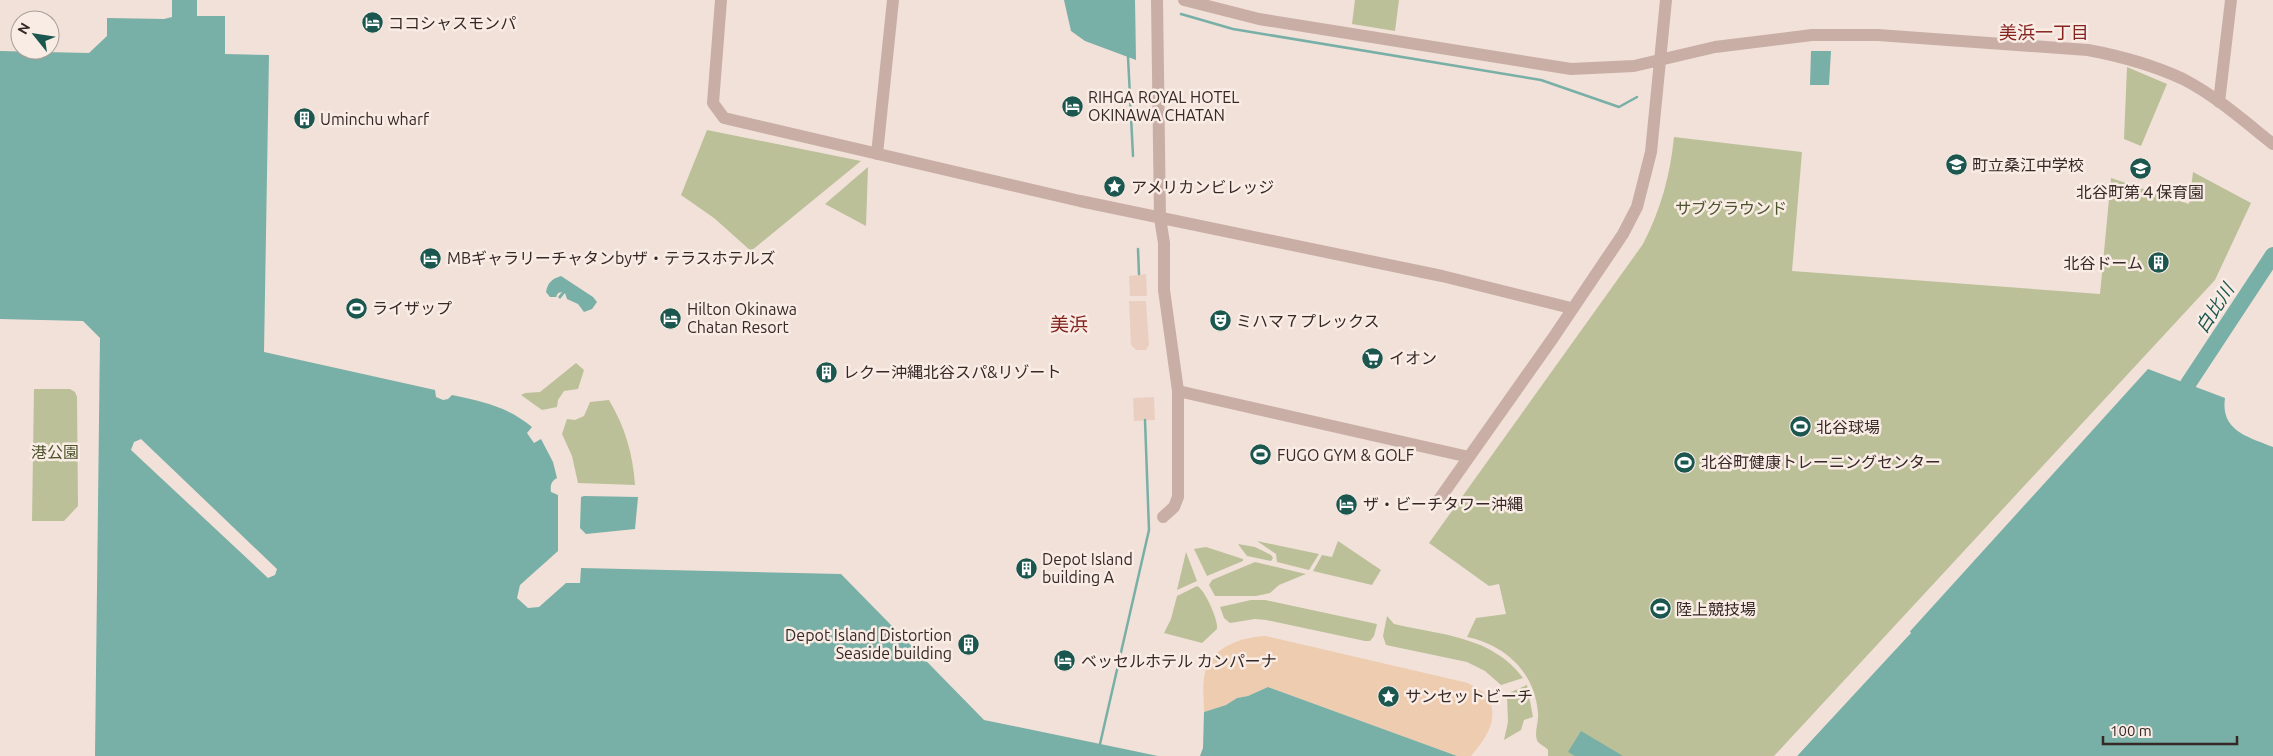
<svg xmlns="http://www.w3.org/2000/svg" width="2273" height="756" font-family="Ubuntu,'Noto Sans JP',sans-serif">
  <rect width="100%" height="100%" fill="#f1e1d9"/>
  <path fill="#bbc099" d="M1355 0H1399L1395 31 1352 24Z
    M2127 67 2167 84 2141 146 2124 139Z
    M707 130 861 161 751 251 714 218 681 195Z
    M1674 137 1802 152 1792 271 2100 294 2111 178 2189 204 2193 172 2251 203 2215 280 1774 756H1548V750C1545 746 1538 744 1537 740 1534 733 1539 721 1538 713 1535 672 1505 645 1467 637L1476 618 1506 614 1499 584 1489 586 1429 543 1643 244C1661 209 1670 176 1674 137Z
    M868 167 866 226 825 204Z
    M576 363 584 370 578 389 564 391 558 400 557 407 542 410 521 395 525 393 540 392Z
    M34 389H70L75 392 77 397 78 506 64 521H32Z
    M609 400C625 427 633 454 635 485L578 483 572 456 562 434 567 419 575 420 584 416 590 402Z
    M1257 541 1319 554 1309 570 1277 562 1276 554Z
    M1338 541 1381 570 1372 585 1313 571 1322 555 1332 557Z
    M1238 544 1255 547 1271 555 1273 558 1271 561 1247 556Z
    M1206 547 1243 559V561L1207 576 1194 549Z
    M1186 552 1197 581 1177 590Z
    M1255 562 1306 574 1279 585 1270 593 1256 596H1215L1209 585 1212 580Z
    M1197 586C1204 588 1219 621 1217 629L1202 643 1164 633 1171 619 1177 596Z
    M1251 600H1265L1377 624 1374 636 1370 641H1365L1266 620 1255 619 1230 623 1224 618 1220 607Z
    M1387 616 1394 624C1441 635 1492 636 1523 678L1501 685 1485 671 1467 662 1386 645 1383 636Z
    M1527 685 1533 717 1524 720 1521 730 1504 740 1508 722 1507 697 1511 692Z"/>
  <path fill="#eeccaf" d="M1266 636 1468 683C1474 687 1484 691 1487 696 1501 719 1485 739 1471 756H1457L1268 687 1248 696 1237 698 1226 705 1204 712C1204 699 1202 685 1205 672 1213 646 1242 637 1266 636Z"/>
  <path fill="#eacfc0" d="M1146 274 1147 296H1130L1129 276Z
    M1129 301H1146L1149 345 1146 350H1136L1131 345Z
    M1154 397 1155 420 1134 421 1133 398Z"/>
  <path fill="#78afa6" d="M172 0H197V16H225V54L269 55 264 352 435 390 436 397 443 400 448 399 452 395C484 402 506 406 532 427L527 433 534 443 541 439 553 462 557 478C551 481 550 486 551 492L558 495V551L520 585 517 598 528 608 539 607 566 583H580L581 568 841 574 984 720 1158 756H95L100 338 83 321 0 319V51L89 53 107 36V18L164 19 172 17Z
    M1064 0H1135L1136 60 1085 41 1071 31Z
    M1811 51H1831L1829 85H1810Z
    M561 276 593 297 597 302 592 309 584 312 578 304 567 299 565 293 560 299 558 297 562 292 558 293 556 297H550L546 292C548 282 552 279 561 276Z
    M2148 369 2225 398C2220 431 2249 437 2273 447V756H1797Z
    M584 496 638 497 635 529 586 534 580 528 581 497Z
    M1268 687 1457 756H1200L1203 748 1204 712 1226 705 1237 698 1248 696Z
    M1581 731 1623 756H1575L1568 752Z"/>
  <path fill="#f1e1d9" d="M141 439 277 569 275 575 268 578 131 450 134 442Z
    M1909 630 1911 633 1797 756H1795Z"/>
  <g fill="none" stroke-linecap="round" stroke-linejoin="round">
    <path stroke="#78afa6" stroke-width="2.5" d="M1181 14 1233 29 1541 80 1619 107 1637 97
      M1128 57 1133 156
      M1138 249 1139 274
      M1100 744 1149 530 1145 420"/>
    <path stroke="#78afa6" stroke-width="16" d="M2188 384 2273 255"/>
    <path stroke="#c9aea5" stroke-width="12" d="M721 0 713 103 724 118 1080 201 1442 276 1571 308
      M1157 0 1160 218 1164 243V290L1178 391V497L1174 507 1163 517
      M1184 0 1259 19 1571 69 1634 66 1715 47 1812 35H1878L2088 50C2120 56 2153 65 2183 79 2216 96 2244 121 2273 144
      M2219 102 2231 0
      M877 154 893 0
      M1178 391 1469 457 1553 338 1623 234 1637 207 1651 152 1666 0
      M1438 501 1469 457"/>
  </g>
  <defs>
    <symbol id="hotel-disc" viewBox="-11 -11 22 22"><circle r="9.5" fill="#1c574f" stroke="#f9ece5"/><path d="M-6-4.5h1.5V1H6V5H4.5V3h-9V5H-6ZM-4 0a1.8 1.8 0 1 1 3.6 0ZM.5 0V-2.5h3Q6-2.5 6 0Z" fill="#fff"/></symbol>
    <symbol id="building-disc" viewBox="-11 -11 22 22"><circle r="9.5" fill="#1c574f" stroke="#f9ece5"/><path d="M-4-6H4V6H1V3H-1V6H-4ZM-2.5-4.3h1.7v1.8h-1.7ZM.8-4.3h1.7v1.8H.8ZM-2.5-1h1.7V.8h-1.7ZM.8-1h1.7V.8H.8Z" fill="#fff"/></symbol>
    <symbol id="school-disc" viewBox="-11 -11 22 22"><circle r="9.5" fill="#1c574f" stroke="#f9ece5"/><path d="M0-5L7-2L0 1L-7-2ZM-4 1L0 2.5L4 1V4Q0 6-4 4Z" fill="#fff"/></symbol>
    <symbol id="sight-disc" viewBox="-11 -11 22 22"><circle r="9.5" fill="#1c574f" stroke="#f9ece5"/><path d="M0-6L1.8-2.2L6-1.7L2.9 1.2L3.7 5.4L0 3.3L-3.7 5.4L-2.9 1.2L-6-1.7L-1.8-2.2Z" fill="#fff"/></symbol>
    <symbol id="stadium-disc" viewBox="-11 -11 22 22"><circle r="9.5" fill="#1c574f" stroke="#f9ece5"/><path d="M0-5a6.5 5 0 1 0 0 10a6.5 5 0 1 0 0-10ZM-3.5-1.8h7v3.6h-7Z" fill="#fff"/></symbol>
    <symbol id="theatre-disc" viewBox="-11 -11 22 22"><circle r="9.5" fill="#1c574f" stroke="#f9ece5"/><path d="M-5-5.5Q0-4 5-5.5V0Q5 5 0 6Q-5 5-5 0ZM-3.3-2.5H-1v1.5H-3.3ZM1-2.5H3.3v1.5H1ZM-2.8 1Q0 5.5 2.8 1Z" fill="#fff"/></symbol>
    <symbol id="supermarket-disc" viewBox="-11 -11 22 22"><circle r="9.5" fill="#1c574f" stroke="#f9ece5"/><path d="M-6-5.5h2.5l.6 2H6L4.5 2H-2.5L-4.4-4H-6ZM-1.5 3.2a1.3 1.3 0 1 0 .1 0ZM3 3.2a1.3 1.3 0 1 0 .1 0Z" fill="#fff"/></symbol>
  </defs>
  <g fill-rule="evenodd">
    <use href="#hotel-disc" x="360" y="10" width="25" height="25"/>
    <use href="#hotel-disc" x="1060" y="94" width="25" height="25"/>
    <use href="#building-disc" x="292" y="106" width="25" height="25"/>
    <use href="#school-disc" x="1944" y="152" width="25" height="25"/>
    <use href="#school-disc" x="2128" y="156" width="25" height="25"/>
    <use href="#sight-disc" x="1102" y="174" width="25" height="25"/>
    <use href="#hotel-disc" x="418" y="246" width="25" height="25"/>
    <use href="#building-disc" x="2146" y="250" width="25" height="25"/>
    <use href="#stadium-disc" x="344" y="296" width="25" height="25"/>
    <use href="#hotel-disc" x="658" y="306" width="25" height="25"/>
    <use href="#theatre-disc" x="1208" y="308" width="25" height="25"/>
    <use href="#supermarket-disc" x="1360" y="346" width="25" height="25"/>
    <use href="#building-disc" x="814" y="360" width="25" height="25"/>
    <use href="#stadium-disc" x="1788" y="414" width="25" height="25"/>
    <use href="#stadium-disc" x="1248" y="442" width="25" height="25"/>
    <use href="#stadium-disc" x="1672" y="450" width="25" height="25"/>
    <use href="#hotel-disc" x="1334" y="492" width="25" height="25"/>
    <use href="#building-disc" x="1014" y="556" width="25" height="25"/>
    <use href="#stadium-disc" x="1648" y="596" width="25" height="25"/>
    <use href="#building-disc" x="956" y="632" width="25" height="25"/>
    <use href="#hotel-disc" x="1052" y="648" width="25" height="25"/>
    <use href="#sight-disc" x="1376" y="684" width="25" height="25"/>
  </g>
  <g text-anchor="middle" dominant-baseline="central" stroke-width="5" stroke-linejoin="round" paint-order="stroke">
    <g font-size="16" fill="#352826" stroke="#f9ece5" text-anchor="start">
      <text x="388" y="23">ココシャスモンパ</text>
      <text x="1088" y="97">RIHGA ROYAL HOTEL<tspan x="1088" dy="18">OKINAWA CHATAN</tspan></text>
      <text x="320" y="119">Uminchu wharf</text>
      <text x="1972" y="165">町立桑江中学校</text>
      <text x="1131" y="187">アメリカンビレッジ</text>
      <text x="2140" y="192" text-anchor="middle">北谷町第４保育園</text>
      <text x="447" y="258">MBギャラリーチャタンbyザ・テラスホテルズ</text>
      <text x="2143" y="263" text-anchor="end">北谷ドーム</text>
      <text x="372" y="308">ライザップ</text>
      <text x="687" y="309">Hilton Okinawa<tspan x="687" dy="18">Chatan Resort</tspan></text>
      <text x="1236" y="321">ミハマ７プレックス</text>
      <text x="1389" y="358">イオン</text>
      <text x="843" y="372">レクー沖縄北谷スパ&amp;リゾート</text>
      <text x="1816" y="427">北谷球場</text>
      <text x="1277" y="455">FUGO GYM &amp; GOLF</text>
      <text x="1701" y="462">北谷町健康トレーニングセンター</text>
      <text x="1363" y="504">ザ・ビーチタワー沖縄</text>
      <text x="1042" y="559">Depot Island<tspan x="1042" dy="18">building A</tspan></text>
      <text x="1676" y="609">陸上競技場</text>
      <text x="952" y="635" text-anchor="end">Depot Island Distortion<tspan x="952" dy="18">Seaside building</tspan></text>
      <text x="1081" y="661">ベッセルホテル カンパーナ</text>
      <text x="1405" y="696">サンセットビーチ</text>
    </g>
    <g font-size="16" fill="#4d532a" stroke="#f9ece5">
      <text x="1731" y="208">サブグラウンド</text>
      <text x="55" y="452">港公園</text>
    </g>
    <g font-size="18" fill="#85231f" stroke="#f9ece5">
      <text x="2044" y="32">美浜一丁目</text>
    </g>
    <g font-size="18" font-style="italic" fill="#1c574f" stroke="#f9ece5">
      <text transform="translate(2214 308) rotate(-57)">白比川</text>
    </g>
    <g font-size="19" fill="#85231f" stroke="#f9ece5">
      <text x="1069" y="324">美浜</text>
    </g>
  </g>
  <g transform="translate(35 35) rotate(300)"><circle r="24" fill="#f9ece5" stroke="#ab9e99"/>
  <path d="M0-4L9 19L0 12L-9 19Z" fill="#1c574f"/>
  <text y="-8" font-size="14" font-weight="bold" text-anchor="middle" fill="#352826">N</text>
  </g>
  <path d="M2103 736v8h134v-8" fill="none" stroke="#352826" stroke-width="2.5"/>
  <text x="2110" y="736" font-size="15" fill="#352826" stroke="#f9ece5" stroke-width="4" paint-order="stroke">100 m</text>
</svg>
